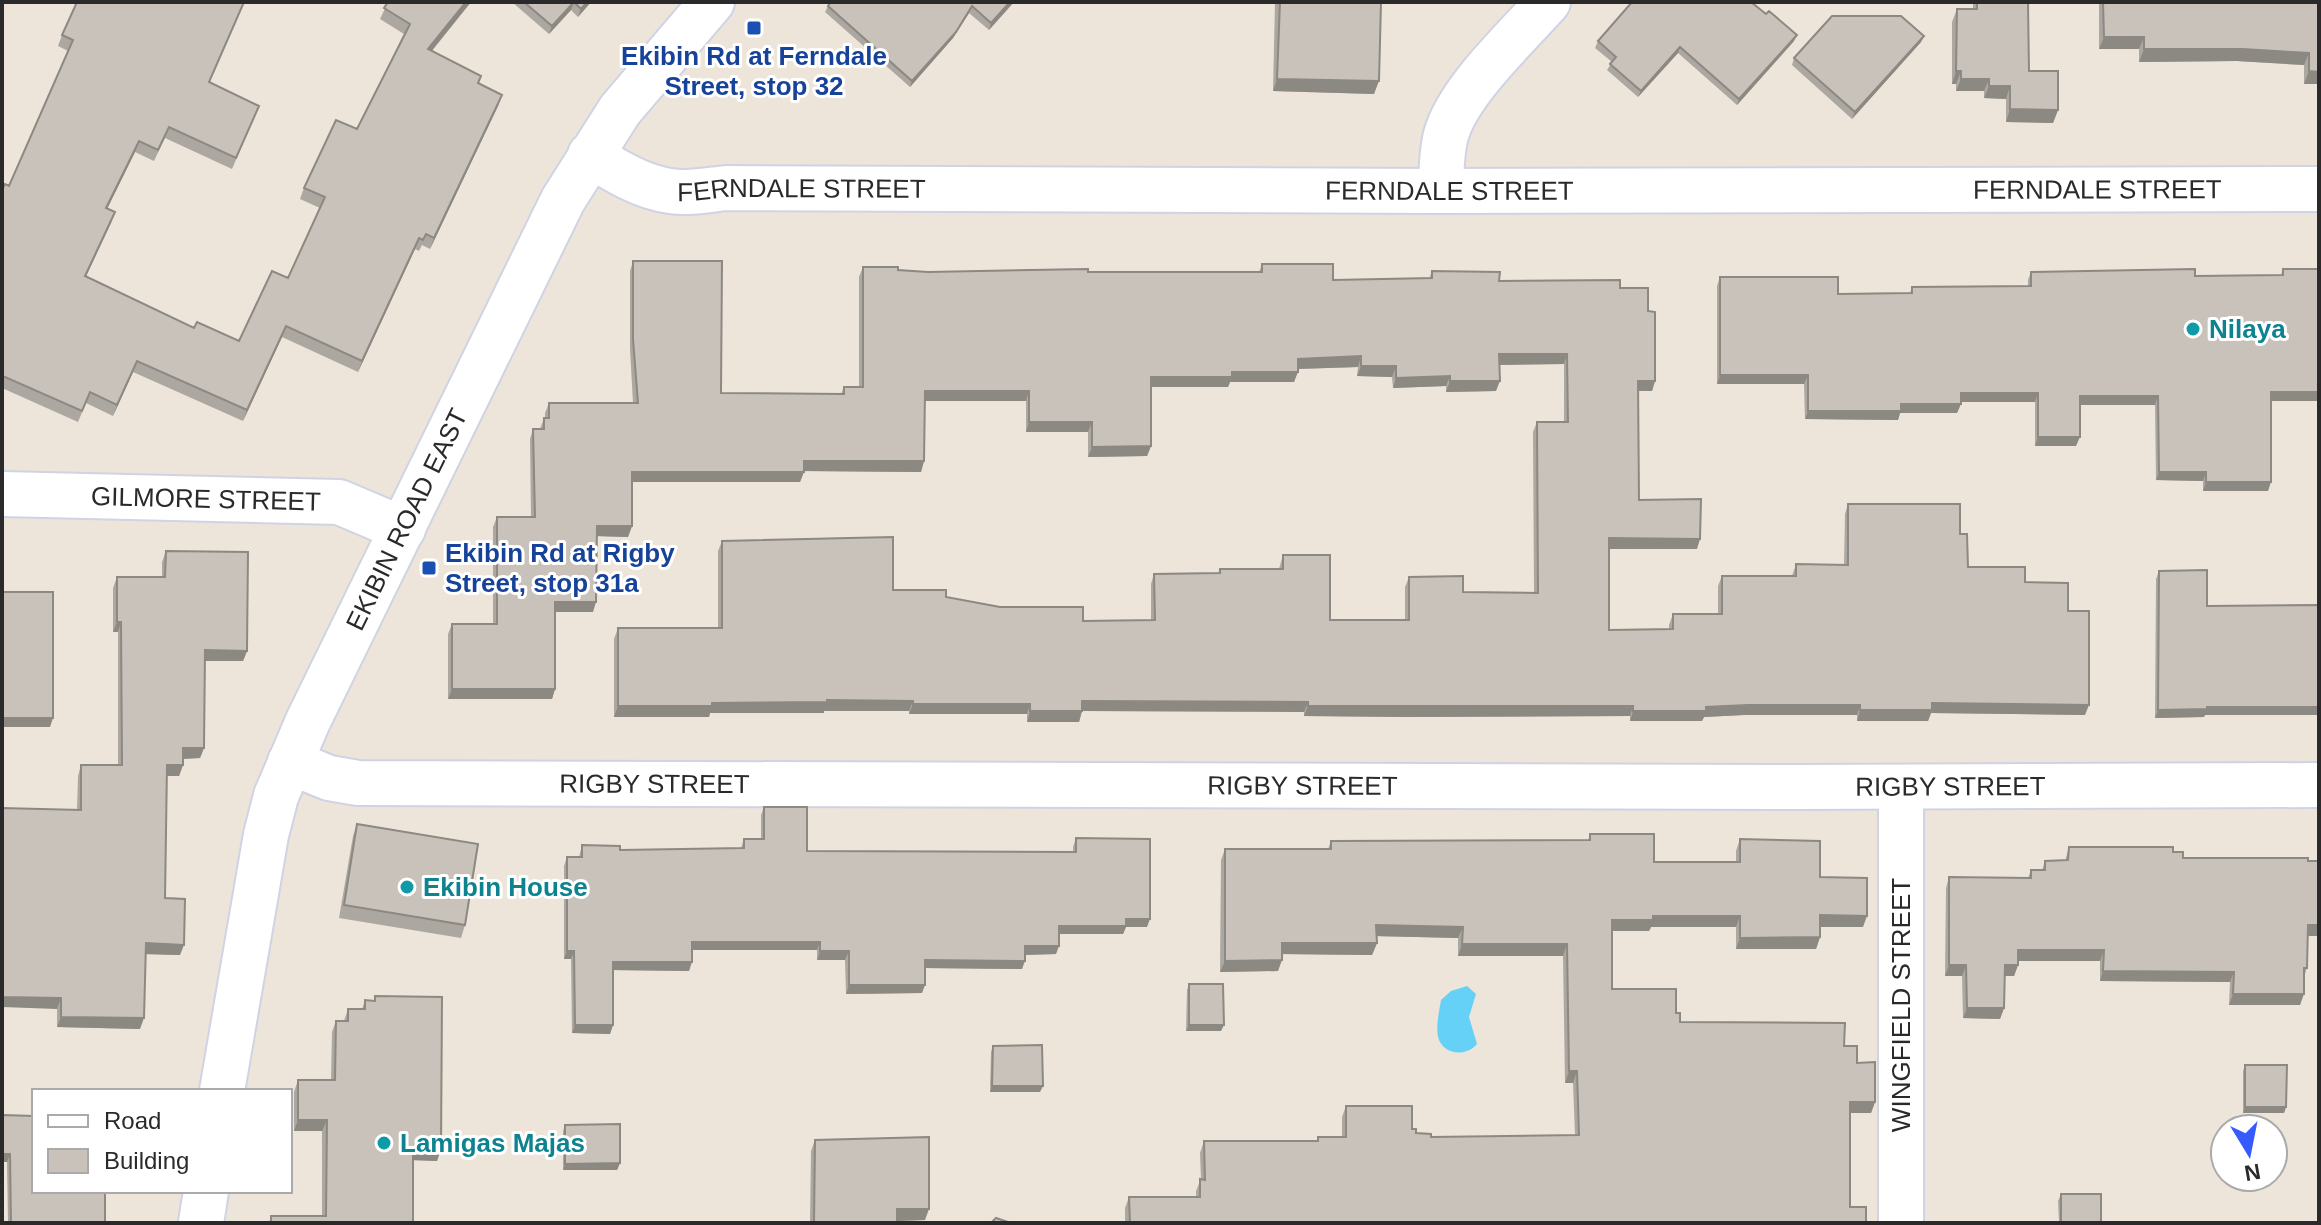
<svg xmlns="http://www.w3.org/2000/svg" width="2321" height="1225" font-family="Helvetica,sans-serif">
  <rect width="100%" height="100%" fill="#ede5da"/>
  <path fill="#65d1f7" d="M1467 986 1476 994 1469 1017 1477 1044C1467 1056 1446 1056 1439 1040 1435 1029 1439 1012 1441 1000L1451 991Z"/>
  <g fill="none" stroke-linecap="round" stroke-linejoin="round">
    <defs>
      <g id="minor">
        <path id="s1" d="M590 155C614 170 641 187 670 191 688 194 708 190 726 188L1440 191 2319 189"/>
        <path d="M1440 191C1442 173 1441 153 1446 135 1458 91 1517 37 1548 2"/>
        <path id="s2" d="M2 494 339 502 403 529"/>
        <path id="s3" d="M290 762 329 778 358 783 1798 787 2319 785"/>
        <path d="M1901 787V1223"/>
        <path id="s4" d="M222 1091 266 835 276 796 308 721 563 200 620 110 712 2"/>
        <path d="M201 1223 206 1191"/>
      </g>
    </defs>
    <use href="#minor" stroke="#d0d3e4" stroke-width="48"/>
    <use href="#minor" stroke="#fff" stroke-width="44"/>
  </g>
  <path fill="#aca7a0" d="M388 2H471L432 51 478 83 502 95 498 106 430 249 422 245 419 251 415 249 358 372 282 337 243 421 133 372 113 416 86 403 78 422 2 388V190L9 186 68 51 58 46 62 35 210 83 259 106 232 169 165 138 154 161 135 152 107 209 115 212 86 276 194 328 239 341 288 278 320 208 300 199 304 188 357 129 404 34 380 19Z
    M512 2H591L578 17 571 10 549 34Z
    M831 2H1014L989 30 969 13 953 38 910 87 825 12 828 6Z
    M1275 2H1381L1374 94 1273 91Z
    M1973 2H2028L2029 71 2058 110 2053 123 2006 122V99L1984 98V91H1956V84H1952V22L1957 9H1973Z
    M2099 2H2319V84H2304V65L2237 61 2139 62V49H2099Z
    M1598 41H1794L1737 105 1678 53 1638 97 1607 70 1612 62 1595 48Z
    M1921 42 1852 119 1792 65 1794 58Z
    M633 261 721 393 841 394 844 387H859V277L863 267 928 272H1259L1262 264 1333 280 1429 279 1432 271 1499 281 1620 288 1648 311 1655 381 1652 391H1638L1639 500 1697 549H1609V630L1669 629V625L1673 614H1718V586L1722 576H1792L1796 564 1844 565 1845 514 1848 504 1960 534 1968 567 2025 582 2068 611 2085 715 1931 713 1928 721H1857V715H1744L1704 717 1702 721H1630V716L1405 717 1304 716V712L1082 711 1079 722H1027V714H909V711H824V713H710L709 717H614V639L618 628H718V551L722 541 893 590 946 597 1083 621 1151 620V584L1154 574 1218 573 1220 569H1279L1283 555 1330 620H1405V587L1409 577 1463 592 1534 593 1533 432 1537 422H1564V364L1499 365 1496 391 1446 392V386L1393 388 1392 377 1357 376 1358 367 1298 369 1294 382H1230L1228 387H1151V446L1147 456 1088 457V432H1026V401H925L924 461 921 472 804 471 800 482H632V526L628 537 597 536 593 612H555V689L552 699H448V634L452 624H493V527L497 517H531L530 439 533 429H540L544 418H545V413L549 403H633L630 349V271Z
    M2283 269H2319V401H2271L2268 491H2203V481L2156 480 2155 405H2080L2076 446H2035V402H1961L1957 413H1900L1898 420 1805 419 1804 384H1717V286L1720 277 1838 294 1910 293 1912 287 2028 286V280L2031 272 2195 276 2281 275Z
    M166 551 247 651 243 661H205L204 748 200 758 183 759V765L179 776H167L165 898 180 955 145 954 140 1029 57 1027V1009L77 810 78 776 81 765H118V632H113V588L117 577H162V562Z
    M2159 571 2205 715 2204 717 2155 718 2156 579Z
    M764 807 807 851 1073 852V847L1076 838 1147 927H1126L1123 934H1059L1056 954 1025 955 1022 969 925 968 922 993 846 994 845 960H817V950H692L689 971 613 970V1025L610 1034 572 1033 571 959H564V866L567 857H579L582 845 620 850 741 848 744 839H761V815Z
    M357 824 465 925 461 938 339 918 353 836Z
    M1590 834 1654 862H1736V851L1740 839 1820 877 1863 927H1820V937L1816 949H1736V927H1651L1649 931H1612V989L1676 1013 1680 1022 1844 1046 1857 1063 1875 1102 1871 1113H1850V1207L1866 1223H1125V1208L1129 1197H1196V1191L1201 1179 1200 1153 1204 1141H1317L1318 1137H1342V1117L1346 1106 1412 1129 1416 1133 1431 1137 1575 1135 1573 1083H1565L1563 956H1458V938L1377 936V943L1372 955 1282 954 1278 971 1220 972 1221 860 1225 849H1328L1331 841 1588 840Z
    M2069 847 2173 852 2308 936 2307 968 2304 977 2300 1005H2229L2230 982 2100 981V961H2018V965L2014 976H2004V1008L2000 1019 1963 1018 1962 976H1945L1946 888 1949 877 2028 878 2031 870H2042L2045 861H2065Z
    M1189 984 1221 1031H1186L1187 990Z
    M375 996 437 1161 413 1160V1223H269L271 1216H322V1131H294V1092L298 1080H331L332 1032 336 1021H344L348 1009H362L365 1000H374Z
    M993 1046 1040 1092H990L991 1052Z
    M2245 1065 2286 1107 2284 1113H2243V1071Z
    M2 1115 105 1223H8L7 1162Z
    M565 1125 620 1163 617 1170H563V1131Z
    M815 1140 925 1220 897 1221V1223H810L811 1151Z
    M2061 1194 2101 1223H2059L2058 1201Z"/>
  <path fill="#8c8882" d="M466 2H471L424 60 428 49Z
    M574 2 571 10 549 34 552 26Z
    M587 2H591L578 17 581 9Z
    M1010 2H1014L989 30 991 23Z
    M972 6 969 13 953 38 910 87 912 81Z
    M1797 35 1794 41 1737 105 1739 99Z
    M1924 36 1921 42 1852 119 1855 112Z
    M2104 37H2144L2139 49H2099Z
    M1680 47 1678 53 1638 97 1641 91Z
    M2144 49H2242L2309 53 2304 65 2237 61 2139 62Z
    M1956 71H1961L1956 84H1952Z
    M2309 71 2319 72V84H2304Z
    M1277 79 1379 81 1374 94 1273 91Z
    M1961 79H1989L1984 91H1956Z
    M1989 86H2010L2006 99 1984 98Z
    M502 95 498 106 430 249 434 238Z
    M2010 109 2058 110 2053 123 2006 122Z
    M139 141 135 152 102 219 106 208Z
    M115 212 111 223 81 287 85 276Z
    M419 238 415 249 358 372 362 361Z
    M286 326 282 337 243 421 247 410Z
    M1499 354H1567L1564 364 1495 365Z
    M1361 356 1358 367 1294 369 1298 359Z
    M137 361 133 372 113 416 117 405Z
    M1361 366H1396L1392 377 1357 376Z
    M1232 372H1298L1294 382H1230L1228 387H1147L1151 377Z
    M1720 375H1808L1804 384H1717Z
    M1450 376 1446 386 1393 388 1396 378Z
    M1450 381H1500L1496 391 1446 392Z
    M1638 381H1655L1652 391H1635Z
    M925 391H1029L1026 401H921Z
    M2271 392H2319V401H2268Z
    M1961 393H2038L2035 402H1957Z
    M2080 396H2158L2155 405H2076Z
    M1901 404H1961L1957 413H1900L1898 420 1805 419 1808 411Z
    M1029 422H1092L1088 432H1026Z
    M2038 437H2080L2076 446H2035Z
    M1151 446 1147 456 1088 457 1092 447Z
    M804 461H924L921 472 800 471Z
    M632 472H804L800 482H628Z
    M2159 472H2206L2203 481 2156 480Z
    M2206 482H2271L2268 491H2203Z
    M597 526H632L628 537 593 536Z
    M1609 538 1700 539 1697 549H1606Z
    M555 602H596L593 612H551Z
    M117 622H121L118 632H113Z
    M205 650 247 651 243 661H201Z
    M452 689H555L552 699H448Z
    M827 700 913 701 909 711H824V713H710L709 717H614L618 706Z
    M1082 701 1308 702 1304 712 1082 711 1079 722H1027L1030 711Z
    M1932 703 2089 705 2085 715 1931 713 1928 721H1857L1860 710Z
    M913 704H1030L1027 714H909Z
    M1748 705H1860L1857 715H1744L1704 717 1702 721H1630L1633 711Z
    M1308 706H1633L1630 716 1405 717 1304 716Z
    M2207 707H2319V715H2205L2204 717 2155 718 2158 710Z
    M2 718H53L50 727H2Z
    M183 748H204L200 758 179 759Z
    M167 765H183L179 776H163Z
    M1820 915 1867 916 1863 927H1816Z
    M1653 916H1740L1736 927H1651L1649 931H1608L1612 920Z
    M1126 919H1150L1147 927H1126L1123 934H1056L1059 926Z
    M1376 925 1463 927 1458 938 1372 936Z
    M2308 925H2319V936H2304Z
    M1820 937 1816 949H1736L1740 938Z
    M692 942H820L817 950H689Z
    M146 943 184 945 180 955 142 954Z
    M1282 943H1377L1372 955 1278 954Z
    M1462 944H1567L1563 956H1458Z
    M1025 946H1059L1056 954 1022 955Z
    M2018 950H2104L2100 961H2014Z
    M567 951H574L571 959H564Z
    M820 951H849L845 960H817Z
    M925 960 1025 961 1022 969 922 968Z
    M1282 960 1278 971 1220 972 1225 961Z
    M613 962H692L689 971 609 970Z
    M1949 965H1966L1962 976H1945Z
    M2005 965H2018L2014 976H2001Z
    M2103 971 2234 972 2230 982 2100 981Z
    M849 985H925L922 993 846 994Z
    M2233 994H2304L2300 1005H2229Z
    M2 997 61 998 57 1009 2 1007Z
    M1967 1008H2004L2000 1019 1963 1018Z
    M61 1017 144 1018 140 1029 57 1027Z
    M575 1025H613L610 1034 572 1033Z
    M1189 1025H1224L1221 1031H1186Z
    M1569 1071H1577L1573 1083H1565Z
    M992 1086H1043L1040 1092H990Z
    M1850 1102H1875L1871 1113H1846Z
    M2245 1107H2286L2284 1113H2243Z
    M298 1120H327L322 1131H294Z
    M413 1149 441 1150 437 1161 409 1160Z
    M2 1154H10L7 1162H2Z
    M620 1163 617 1170H563L565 1164Z
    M897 1209H929L925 1220 893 1221Z"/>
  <path fill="#c8c2ba" stroke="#8c8882" stroke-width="2" d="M77 2H244L209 82 259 106 236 158 169 127 158 150 139 141 106 208 115 212 85 276 194 328 197 322 239 341 272 271 288 278 325 197 304 188 336 120 357 129 410 24 384 8 388 2H466L428 49 481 76 478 83 502 95 434 238 426 234 423 240 419 238 362 361 286 326 247 410 137 361 117 405 90 392 82 411 3 376 2 379V190L5 184 9 186 73 40 62 35Z
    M524 2H587L581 9 574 2 552 26Z
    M831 2H1010L991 23 972 6 956 32 912 81 828 6Z
    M1280 2H1381L1379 81 1277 79Z
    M1632 2H1751L1766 14 1769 11 1797 35 1739 99 1680 47 1641 91 1610 64 1616 57 1598 41Z
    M1977 2H2028L2029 71H2058V110L2010 109V86H1989V79H1961V71H1956L1957 9H1977Z
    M2103 2H2319V72L2309 71V53L2242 49H2144V37H2104Z
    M1832 16H1901L1924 36 1855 112 1794 58Z
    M633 261H722L721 393 844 394V387H863V267H898V270L928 272 1088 269V272H1262V264H1333V280L1432 278V271L1500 272 1499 281 1620 280V288H1648V311L1655 312V381H1638L1639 500 1701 499 1700 539 1609 538V630L1673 629V614H1722V576H1796V564L1848 565V504H1960V534H1967L1968 567H2025V582L2068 583V611H2089V705L1932 703V710H1860V705H1748L1706 707V711H1633V706H1308V702L1082 701V711H1030V704H913V701L827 700V702L712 703V706H618V628H722V541L893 537V590H946V597L1000 607H1083V621L1155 620 1154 574 1220 573V569H1283V555H1330V620H1409V577L1463 576V592L1538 593 1537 422H1568L1567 354H1499L1500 381H1450V376L1396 378V366H1361V356L1298 359V372H1232V377H1151V446L1092 447V422H1029V391H925L924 461H804V472H632V526H597L596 602H555V689H452V624H497V517H535L533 429H544V418H549V403H638L633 339Z
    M2195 269V276L2283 275V269H2319V392H2271V482H2206V472H2159L2158 396H2080V437H2038V393H1961V404H1901V411H1808V375H1720V277H1838V294L1912 293V287L2031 286V272Z
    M166 551 248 552 247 651 205 650 204 748H183V765H167L165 898 185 899 184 945 146 943 144 1018 61 1017V998L2 997V808L81 810V765H122L121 622H117V577H165Z
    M2207 570V606L2319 605V707H2207V709L2158 710 2159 571Z
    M2 592H53V718H2Z
    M764 807H807V851L1076 852V838L1150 839V919H1126V926H1059V946H1025V961L925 960V985H849V951H820V942H692V962H613V1025H575L574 951H567V857H582V845L620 846V850L744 848V839H764Z
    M357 824 478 844 465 925 344 905Z
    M1590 834H1654V862H1740V839L1820 841V877L1867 878V916L1820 915V937L1740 938V916H1653V920H1612V989H1676V1013H1680V1022L1845 1023 1844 1046H1857V1063L1875 1062V1102H1850V1207H1866V1223H1130L1129 1197H1200V1179L1205 1180 1204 1141H1318V1137H1346V1106H1412V1129H1416V1133L1431 1134V1137L1579 1135 1577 1071H1569L1567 944H1462L1463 927 1376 925 1377 943H1282V960L1225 961V849H1331V841L1590 840Z
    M2069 847H2173V852H2183V858H2308V861H2319V925H2308L2307 968H2304V994H2233L2234 972 2103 971 2104 950H2018V965H2005L2004 1008H1967L1966 965H1949V877L2031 878V870H2045V861L2068 860Z
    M1189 984H1223L1224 1025H1189Z
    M375 996 442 997 441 1150 413 1149V1223H271V1216H326L327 1120H298V1080H335L336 1021H348V1009H365V1000L375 1001Z
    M1042 1045 1043 1086H992L993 1046Z
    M2245 1065H2287L2286 1107H2245Z
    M2 1115 34 1116V1191H105V1223H11L10 1154H2Z
    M620 1124V1163L565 1164V1125Z
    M929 1137V1209H897V1223H814L815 1140Z
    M2061 1194H2101V1223H2061Z
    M996 1218 1011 1223H991Z"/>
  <g fill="#1a4fb4" stroke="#fff" stroke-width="3">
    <rect x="746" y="20" width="16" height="16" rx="4"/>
    <rect x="421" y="560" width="16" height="16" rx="4"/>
  </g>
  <g fill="#0f9aa8" stroke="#fff" stroke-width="3">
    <circle cx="2193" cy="329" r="8"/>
    <circle cx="407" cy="887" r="8"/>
    <circle cx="384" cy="1143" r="8"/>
  </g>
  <g text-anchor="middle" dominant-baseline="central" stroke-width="6" stroke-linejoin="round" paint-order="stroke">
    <g font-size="26" font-weight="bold" fill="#164399" stroke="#fff">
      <text x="754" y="56">Ekibin Rd at Ferndale<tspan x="754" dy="30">Street, stop 32</tspan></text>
      <text x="445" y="553" text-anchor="start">Ekibin Rd at Rigby<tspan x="445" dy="30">Street, stop 31a</tspan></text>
    </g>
    <g font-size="26" fill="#2a2a2a" stroke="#fff">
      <text stroke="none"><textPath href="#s1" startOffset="220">FERNDALE STREET</textPath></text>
      <text stroke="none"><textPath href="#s1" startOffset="1516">FERNDALE STREET</textPath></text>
      <text stroke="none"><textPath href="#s1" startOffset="868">FERNDALE STREET</textPath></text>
      <text stroke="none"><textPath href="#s2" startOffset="204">GILMORE STREET</textPath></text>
      <text stroke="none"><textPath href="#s4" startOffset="606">EKIBIN ROAD EAST</textPath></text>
      <text stroke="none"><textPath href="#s3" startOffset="368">RIGBY STREET</textPath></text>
      <text stroke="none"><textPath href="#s3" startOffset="1016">RIGBY STREET</textPath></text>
      <text stroke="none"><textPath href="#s3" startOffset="1664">RIGBY STREET</textPath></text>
      <text transform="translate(1901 1005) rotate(-90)">WINGFIELD STREET</text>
    </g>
    <g font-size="26" font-weight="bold" fill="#0d838f" stroke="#fff" text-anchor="start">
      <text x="2209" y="329">Nilaya</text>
      <text x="423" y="887">Ekibin House</text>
      <text x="400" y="1143">Lamigas Majas</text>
    </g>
  </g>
  <rect width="2321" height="1225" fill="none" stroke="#2a2a2a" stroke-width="8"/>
  <rect x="32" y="1089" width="260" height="104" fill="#ffffff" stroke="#aaaaaa" stroke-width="2"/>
  <rect x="48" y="1115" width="40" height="12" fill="#ffffff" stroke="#aaaaaa" stroke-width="2"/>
  <text x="104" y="1129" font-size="24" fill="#2a2a2a">Road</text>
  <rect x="48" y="1149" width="40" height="24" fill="#c8c2ba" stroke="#aaaaaa" stroke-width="2"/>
  <text x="104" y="1169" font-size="24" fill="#2a2a2a">Building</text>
  <g transform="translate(2249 1153) rotate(170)"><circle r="38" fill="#ffffff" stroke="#aaaaaa" stroke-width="2"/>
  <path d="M0-6L14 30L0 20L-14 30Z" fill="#355bff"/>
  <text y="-12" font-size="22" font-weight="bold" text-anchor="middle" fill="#2a2a2a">N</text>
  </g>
</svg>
